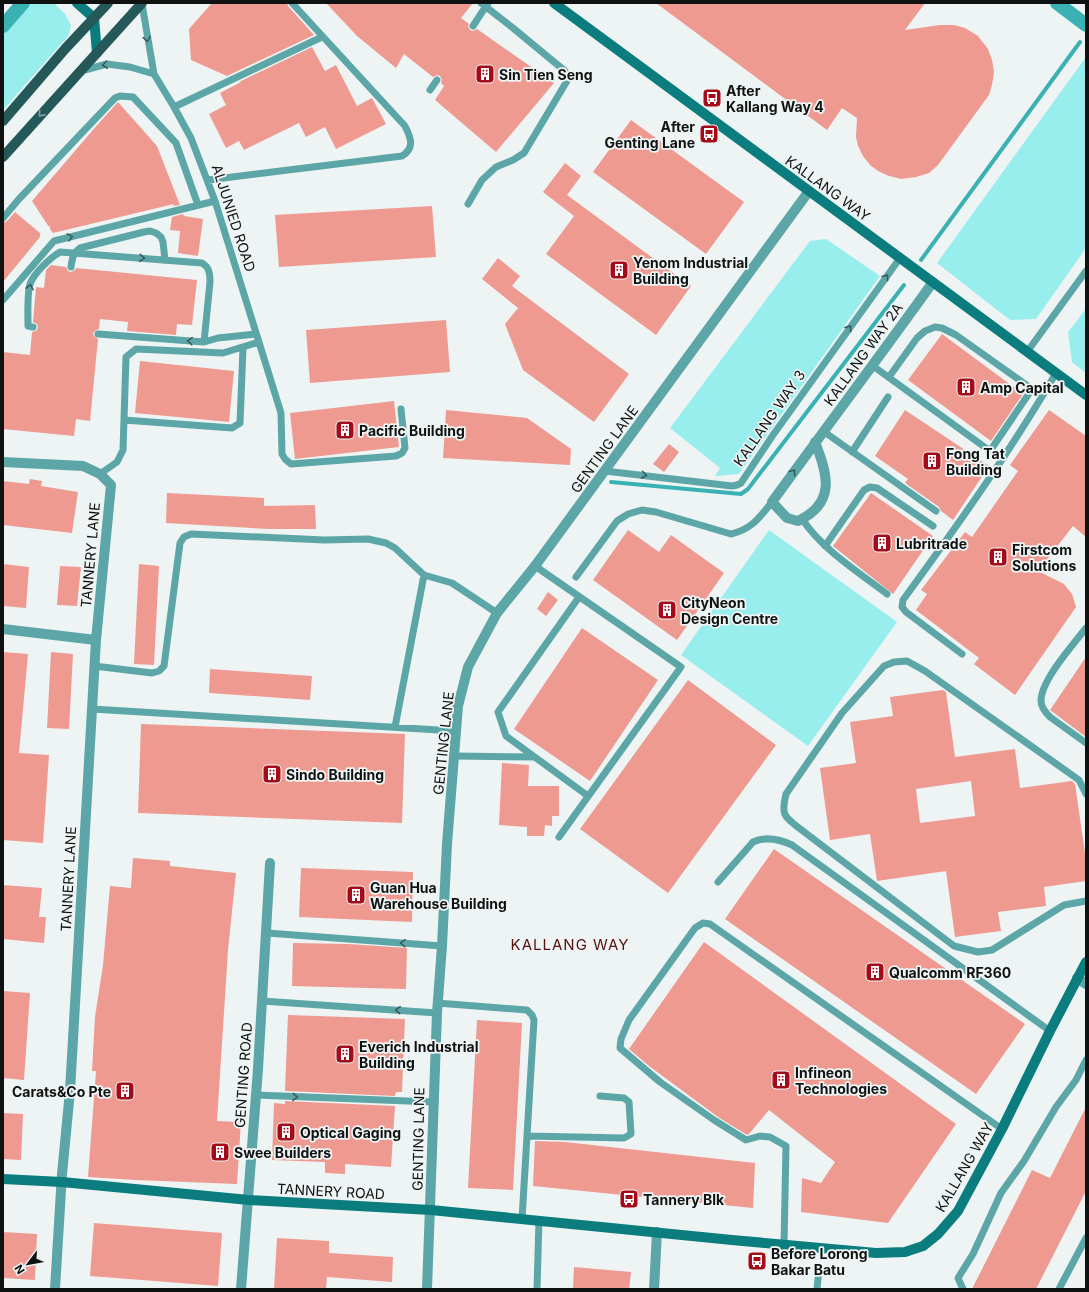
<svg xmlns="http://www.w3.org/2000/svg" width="1089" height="1292" font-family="Inter,sans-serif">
  <rect width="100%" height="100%" fill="#eef4f4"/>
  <path fill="#98eded" d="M29 3H54L65 14 71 25 69 35 3 110V32Z
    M1086 57V248L1036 319 1010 320 937 263Z
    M826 239 880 276 739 474 715 476 720 468 670 428 810 241Z
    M1086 309V373L1072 362 1068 332Z
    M769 530 897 622 808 746 681 655Z"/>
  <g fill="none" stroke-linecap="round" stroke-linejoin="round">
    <path stroke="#3ab2b3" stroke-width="4" d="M921 260 1080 42
      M611 482 741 494 748 489 904 285"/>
    <path stroke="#3ab2b3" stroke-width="14" d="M1057 3 1086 25
      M3 26 23 3"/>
  </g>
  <path fill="#ee9a91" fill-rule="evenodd" d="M212 3H287L288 6 314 35 227 76 191 60 189 29Z
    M326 3H473L461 18 469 24 468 26 470 30 473 31 477 29 554 83 496 152 435 100 444 86 441 83 442 80 440 76 437 75 433 77 404 54 396 68 357 36Z
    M656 3H925L905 30 940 25H954L965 28 978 36 988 49 992 60 994 72 992 85 989 95 938 165 929 173 916 177 901 179 889 176 878 171 870 165 863 156 858 146 856 137 857 118 842 108 827 130Z
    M312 47 325 71 336 65 357 106 372 98 386 124 336 149 325 127 306 137 299 123 244 150 239 141 226 148 209 114 226 105 220 93 241 82H239Z
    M118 102 157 146 180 205 173 206 174 204 53 233 50 229V225L49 227 32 201 98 124Z
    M631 120 744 202 706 254 593 172Z
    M565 163 581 176 567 195 691 286 656 335 546 254 574 216 543 192Z
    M432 206 436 257 279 267 275 215Z
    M15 212 40 233V237L3 282V223L7 221Z
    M183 214 184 216 203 219 198 256 178 253 180 231 170 230 172 217Z
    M498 258 520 276 512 286 629 374 594 422 523 370 505 324 518 308 482 279Z
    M51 265 66 267 68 271 71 272 75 270 76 268 197 280 192 325 177 324 176 335 127 331 128 322 100 319 99 329 96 330 93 333 94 336 98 339 90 421 76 419 74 436 3 429V352L30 355 32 332 36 331 38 328 37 324 33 322 36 287 44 288 46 270Z
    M446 320 450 372 310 383 306 330Z
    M942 334 1023 394 991 441 908 380Z
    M140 361 234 371 229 422 135 413Z
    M394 401 399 447 295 459 290 413Z
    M446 410 527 418 571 449 570 465 443 458Z
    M905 410 989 466 953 520 941 511 939 507 905 483 908 479 875 456Z
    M1049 410 1086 436V537L1073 526 1038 571 1064 584 1072 594 1076 607 1015 695 974 664 979 658 916 610 927 594 921 590 965 532 972 537 1018 471 1010 465Z
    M669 444 679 452 664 472 653 464Z
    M30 479 42 481 41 486 78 492 72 533 3 525V481L29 484Z
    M167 493 264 498V506L315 505 316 529H269L166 523Z
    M871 493 933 536 893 594 833 546Z
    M628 530 659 552 671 535 724 573 677 640 593 580Z
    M3 564 29 567 26 608 3 606Z
    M139 564 159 566 154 665 134 664Z
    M60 566 81 567 77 606 57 605Z
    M548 592 558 600 546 616 537 609Z
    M582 628 658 680 590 781 514 729Z
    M3 652 28 654 19 753 49 755 43 843 3 840Z
    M51 652 73 654 69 729 47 728Z
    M1086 657V737L1050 710Z
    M210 669 312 676 310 700 209 693Z
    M688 680 776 745 668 893 580 829Z
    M943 690 946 692 955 757 1015 749 1020 788 1072 781 1075 784 1086 860V881L1044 887 1046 906 998 912 1001 931 955 937 946 871 877 881 870 834 830 840 820 768 856 763 850 722 893 716 890 697ZM971 781 975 816 920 823 916 789Z
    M141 724 405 734 402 823 138 813Z
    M502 763 529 765 528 786H559V816H552V826L545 825 544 836H527V827L499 825Z
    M774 849 1025 1024 976 1094 725 919Z
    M133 858 170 861V866L236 873 228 950 217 1121 241 1122 237 1184 136 1180 88 1177 96 1071H92L95 1017 103 965 110 886 131 888Z
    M301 868 413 872 412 922 299 917Z
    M3 885 42 888 39 917H46L44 943 3 939Z
    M704 942 956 1124 888 1223 801 1212 802 1178 821 1183 835 1162 769 1110 749 1134 747 1135 718 1117 649 1066 629 1049Z
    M293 943 348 944 407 948 406 989 292 986Z
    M3 991 30 993 24 1080 3 1078Z
    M288 1015 405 1019 402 1092H396L395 1096 285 1091Z
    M477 1020 522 1023 513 1190 468 1188Z
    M285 1101 395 1106 391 1167 345 1164V1174L325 1173V1162L272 1160 274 1103 285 1104Z
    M1086 1107V1191L1036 1289H972L1032 1170 1050 1178Z
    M3 1113 23 1114 21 1160 3 1159Z
    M535 1141 565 1142 755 1163 753 1208 533 1186Z
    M94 1223 222 1233 218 1286 90 1276Z
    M3 1232 37 1234 35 1280 3 1278Z
    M277 1238 329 1241V1253L393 1257 392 1282 327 1277 326 1289H274Z
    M574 1267 631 1272 629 1289H573Z"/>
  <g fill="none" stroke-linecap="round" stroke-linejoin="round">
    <path stroke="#5da6a7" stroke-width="7" d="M142 4 154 74 174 107 191 138 215 201 281 413 282 454 285 459 291 464 396 456 402 453 405 448 401 409
      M473 26 488 3
      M81 71 107 64 130 67 154 74
      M430 90 437 80
      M174 107 322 37
      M208 180 402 156C415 148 411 138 405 126L292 3
      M468 204 482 180 496 167 513 160 524 153 567 81 565 71 513 28 481 3
      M3 218 19 199 115 98 120 96 133 97 176 143 198 205
      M3 300 54 241 215 201
      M33 327 28 326C28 316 27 293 30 284 34 273 50 258 60 252L202 263C209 267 210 273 210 282L204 342
      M98 334 204 342 218 338 256 334
      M1027 352 1086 271
      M873 366 990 451 1032 389 956 335 942 328 935 327 925 331 917 338 889 377
      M124 420 232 428 240 423 243 348
      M823 431 936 511
      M852 452 888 397
      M605 471 732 486 737 485 741 483 773 435 900 258
      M100 474 117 462 123 450 126 357 136 349 223 353 259 342
      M802 519C823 550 857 571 887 594
      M825 546 864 490 870 487 877 488 933 526
      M535 566 681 667 559 837
      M576 577 617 521 628 514 642 510 656 512 731 534C752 529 759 518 772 502
      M579 597 498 712 506 736 588 796
      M1086 628C1073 645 1041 680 1041 701 1041 707 1046 713 1050 717L1086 743
      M962 654 906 612 902 607 903 600C957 526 1010 452 1056 373
      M94 666 152 673 159 671 164 666 180 543 184 537 191 534 324 540 368 539 386 543 395 548 424 575 452 583 497 613
      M92 709 455 731
      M395 727 424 575
      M454 756 534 757
      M1086 794 1079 780 925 671 907 661 894 662 884 666 842 713 786 794C781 815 784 816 799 828L954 946 978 952 992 950 1064 905 1086 901
      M718 882 753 842C766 836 779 839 792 845L1050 1031
      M267 933 442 946
      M262 1001 437 1013
      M437 1003 527 1010 532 1015 534 1020 522 1219
      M256 1095 433 1102
      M528 1136 624 1138 631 1134 629 1102 624 1098 600 1096
      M784 1244 786 1146 770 1137 760 1136 746 1140 714 1120 660 1082 620 1048 621 1039 629 1020 695 928 703 923 710 924 1002 1129
      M537 1289 539 1220
      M817 1289 819 1269
      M963 1289 958 1278 973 1254 1001 1193 1024 1161 1056 1107 1076 1080 1086 1060
      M1059 1289 1086 1238"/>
    <path stroke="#5da6a7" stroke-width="10" d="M815 442C828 475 836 503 798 521L787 518 772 502C825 429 880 356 933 282
      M3 462 83 466 100 474 111 485 96 640 70 1091 62 1174 55 1289
      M3 629 96 640
      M1077 978 1086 984
      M241 1289 258 1069 270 863
      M427 1289 437 1013 442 946 447 844 458 706 468 667 497 613 535 566 809 191
      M654 1289 657 1232"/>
    <path stroke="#0b7d7e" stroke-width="10" d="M77 3 94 18 97 53
      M554 3 1086 395
      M3 1179 62 1182 249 1200 431 1210 732 1240 876 1253 905 1252 923 1246 938 1234 958 1211 1002 1129 1050 1031 1086 962"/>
    <path stroke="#245859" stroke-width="10" d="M3 121 65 49 108 3
      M3 157 142 3"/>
    <path stroke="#5da6a7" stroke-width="7" d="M71 267C72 259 73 253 80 248L144 232 150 231 156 233 161 237 163 242 165 260"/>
  </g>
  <defs><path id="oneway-chevron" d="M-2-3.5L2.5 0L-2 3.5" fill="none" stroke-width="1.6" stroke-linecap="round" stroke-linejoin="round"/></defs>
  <g stroke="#365c5c">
    <use href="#oneway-chevron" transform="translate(147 39) rotate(81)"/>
    <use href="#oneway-chevron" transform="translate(105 65) rotate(173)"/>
    <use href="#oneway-chevron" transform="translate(70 237) rotate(-14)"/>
    <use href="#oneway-chevron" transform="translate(142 258) rotate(4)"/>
    <use href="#oneway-chevron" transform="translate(886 277) rotate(-53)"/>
    <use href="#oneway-chevron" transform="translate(30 287) rotate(-78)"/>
    <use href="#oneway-chevron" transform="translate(849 328) rotate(-54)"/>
    <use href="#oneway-chevron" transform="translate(190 341) rotate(-176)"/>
    <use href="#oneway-chevron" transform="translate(793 472) rotate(-54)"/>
    <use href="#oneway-chevron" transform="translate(644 475) rotate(7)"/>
    <use href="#oneway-chevron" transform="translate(403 943) rotate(-176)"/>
    <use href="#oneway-chevron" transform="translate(398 1010) rotate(-176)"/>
    <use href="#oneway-chevron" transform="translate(295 1097) rotate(2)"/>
  </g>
  <use stroke="#7f9e9f" href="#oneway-chevron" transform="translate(41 114) rotate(132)"/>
  <defs>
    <symbol id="building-square" viewBox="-11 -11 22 22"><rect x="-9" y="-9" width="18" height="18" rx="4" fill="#a40a17" stroke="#eef4f4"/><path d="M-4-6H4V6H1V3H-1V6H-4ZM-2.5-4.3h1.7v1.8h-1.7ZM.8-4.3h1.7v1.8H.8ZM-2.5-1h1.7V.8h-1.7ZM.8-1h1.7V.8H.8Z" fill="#fff"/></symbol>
    <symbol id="bus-square" viewBox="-11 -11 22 22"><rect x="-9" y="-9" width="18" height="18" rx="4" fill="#a40a17" stroke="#eef4f4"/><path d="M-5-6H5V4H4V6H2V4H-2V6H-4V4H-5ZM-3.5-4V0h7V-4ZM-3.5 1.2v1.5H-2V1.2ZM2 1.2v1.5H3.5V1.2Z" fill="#fff"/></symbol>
  </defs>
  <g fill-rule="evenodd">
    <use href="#building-square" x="474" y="63" width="22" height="22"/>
    <use href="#bus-square" x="701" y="87" width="22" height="22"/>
    <use href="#bus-square" x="698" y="123" width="22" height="22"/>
    <use href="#building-square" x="608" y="259" width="22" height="22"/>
    <use href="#building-square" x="955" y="376" width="22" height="22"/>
    <use href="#building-square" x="334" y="419" width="22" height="22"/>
    <use href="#building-square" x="921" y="450" width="22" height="22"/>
    <use href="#building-square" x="871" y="532" width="22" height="22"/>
    <use href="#building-square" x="987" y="546" width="22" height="22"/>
    <use href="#building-square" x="656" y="599" width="22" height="22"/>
    <use href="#building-square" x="261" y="763" width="22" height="22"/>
    <use href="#building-square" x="345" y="884" width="22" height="22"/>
    <use href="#building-square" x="864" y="961" width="22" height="22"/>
    <use href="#building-square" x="334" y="1043" width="22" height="22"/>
    <use href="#building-square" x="770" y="1069" width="22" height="22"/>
    <use href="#building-square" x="114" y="1080" width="22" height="22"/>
    <use href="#building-square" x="275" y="1121" width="22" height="22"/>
    <use href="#building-square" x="209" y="1141" width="22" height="22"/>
    <use href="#bus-square" x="618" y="1188" width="22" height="22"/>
    <use href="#bus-square" x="746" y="1250" width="22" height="22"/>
  </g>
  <g text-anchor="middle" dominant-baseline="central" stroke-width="3.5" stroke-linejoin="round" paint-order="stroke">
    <g font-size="14" font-weight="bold" fill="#101212" stroke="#eef4f4" text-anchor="start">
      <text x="499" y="74">Sin Tien Seng</text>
      <text x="726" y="90">After<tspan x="726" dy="16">Kallang Way 4</tspan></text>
      <text x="695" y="126" text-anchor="end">After<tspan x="695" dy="16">Genting Lane</tspan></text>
      <text x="633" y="262">Yenom Industrial<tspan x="633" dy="16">Building</tspan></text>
      <text x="980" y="387">Amp Capital</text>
      <text x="359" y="430">Pacific Building</text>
      <text x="946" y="453">Fong Tat<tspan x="946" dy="16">Building</tspan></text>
      <text x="896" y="543">Lubritrade</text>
      <text x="1012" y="549">Firstcom<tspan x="1012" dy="16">Solutions</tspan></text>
      <text x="681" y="602">CityNeon<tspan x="681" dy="16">Design Centre</tspan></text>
      <text x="286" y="774">Sindo Building</text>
      <text x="370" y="887">Guan Hua<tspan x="370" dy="16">Warehouse Building</tspan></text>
      <text x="889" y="972">Qualcomm RF360</text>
      <text x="359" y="1046">Everich Industrial<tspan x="359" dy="16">Building</tspan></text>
      <text x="795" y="1072">Infineon<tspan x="795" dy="16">Technologies</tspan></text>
      <text x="111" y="1091" text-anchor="end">Carats&amp;Co Pte</text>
      <text x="300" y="1132">Optical Gaging</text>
      <text x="234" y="1152">Swee Builders</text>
      <text x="643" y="1199">Tannery Blk</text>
      <text x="771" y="1253">Before Lorong<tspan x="771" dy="16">Bakar Batu</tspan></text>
    </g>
    <g font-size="14" fill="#101212" stroke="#eef4f4">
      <text transform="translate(828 188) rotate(36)">KALLANG WAY</text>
      <text transform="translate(234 218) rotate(72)">ALJUNIED ROAD</text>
      <text transform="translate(863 354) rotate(-54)">KALLANG WAY 2A</text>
      <text transform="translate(769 418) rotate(-55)">KALLANG WAY 3</text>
      <text transform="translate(604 449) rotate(-54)">GENTING LANE</text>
      <text transform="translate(90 555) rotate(-85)">TANNERY LANE</text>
      <text transform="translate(443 743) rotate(-84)">GENTING LANE</text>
      <text transform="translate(68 879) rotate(-87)">TANNERY LANE</text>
      <text transform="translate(243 1075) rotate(-86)">GENTING ROAD</text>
      <text transform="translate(418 1139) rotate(-89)">GENTING LANE</text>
      <text transform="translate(964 1167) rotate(-60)">KALLANG WAY</text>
      <text transform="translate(331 1191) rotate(3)">TANNERY ROAD</text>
    </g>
    <g font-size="15" letter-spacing="1" fill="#561111" stroke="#eef4f4">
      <text x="570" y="944">KALLANG WAY</text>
    </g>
  </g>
  <rect width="1089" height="1292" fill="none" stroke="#101212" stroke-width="8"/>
  <g transform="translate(28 1264) rotate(238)" stroke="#eef4f4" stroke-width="3" paint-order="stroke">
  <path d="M0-3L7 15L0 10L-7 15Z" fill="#101212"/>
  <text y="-6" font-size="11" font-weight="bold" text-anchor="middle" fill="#101212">N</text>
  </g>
</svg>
